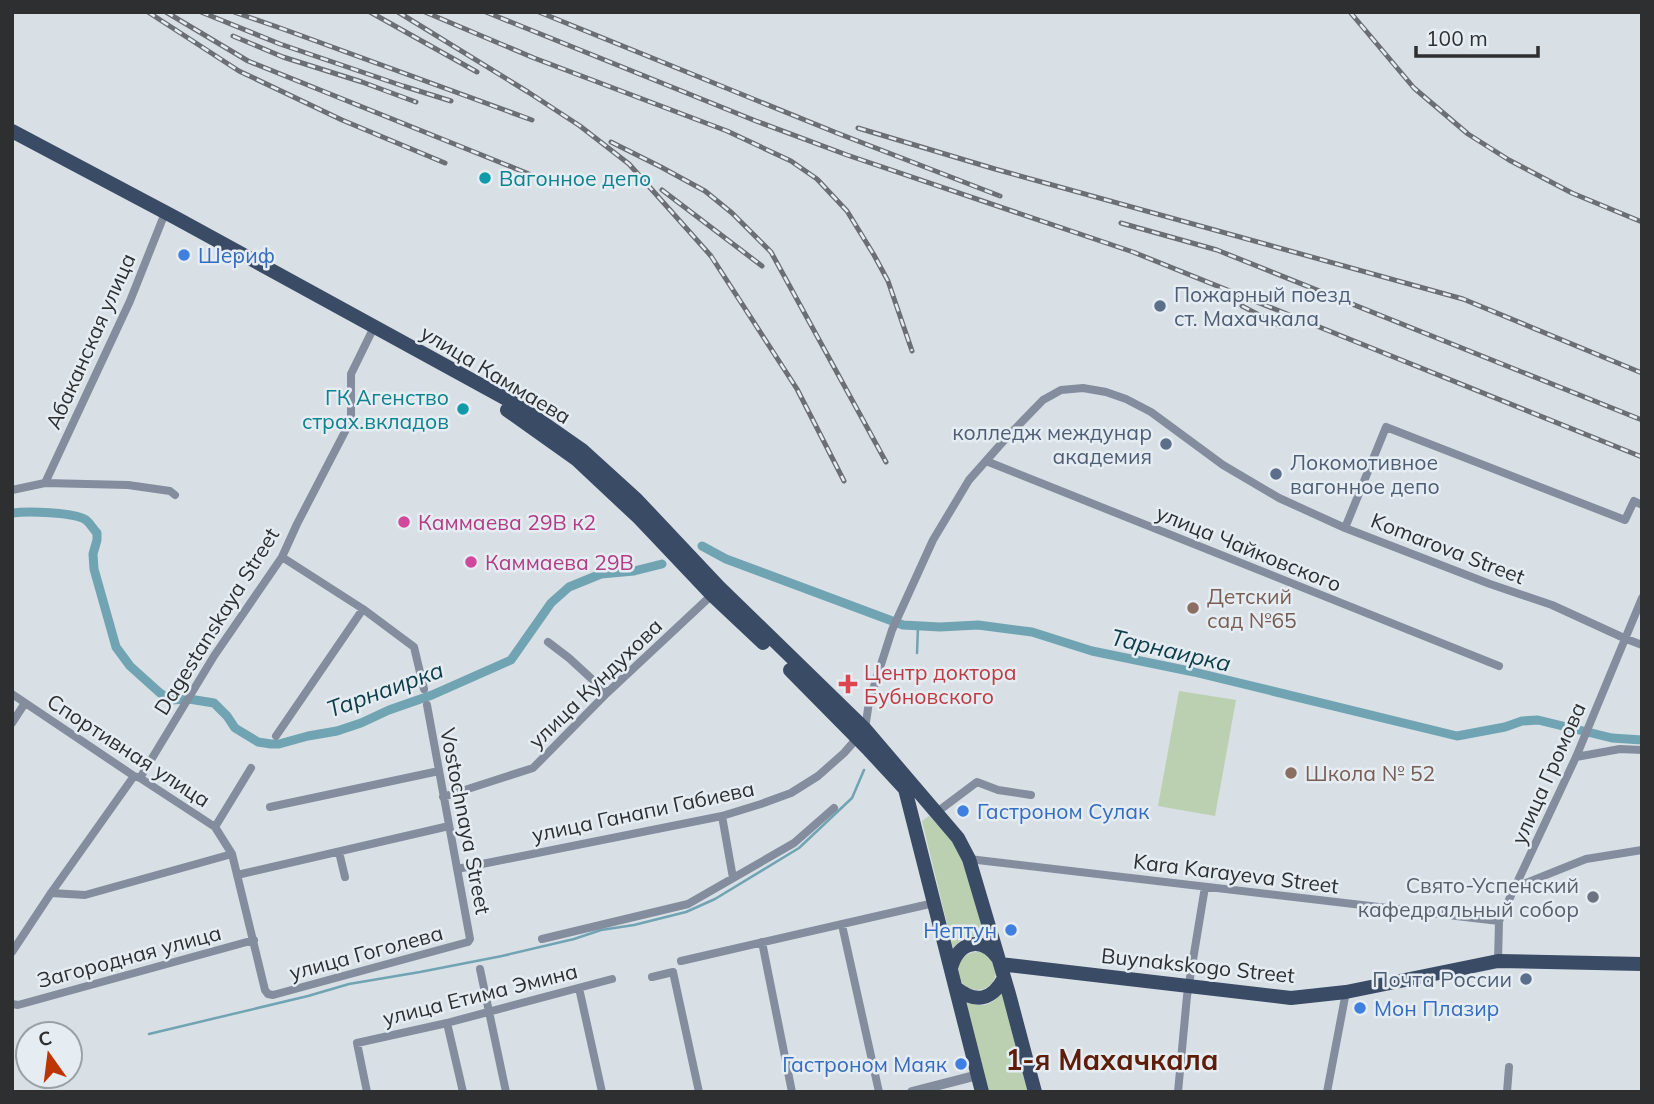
<svg xmlns="http://www.w3.org/2000/svg" width="1654" height="1104" font-family="Mulish,sans-serif">
  <rect width="100%" height="100%" fill="#d8dfe5"/>
  <path fill="#bbcfb1" d="M1179 691 1236 700 1215 816 1158 806Z
    M929 816 954 841 966 863 988 939C974 934 962 936 953 948L922 821Z
    M958 971a19 19 0 1 1 38 0a19 19 0 1 1-38 0Z
    M1003 991 1028 1092H988L965 1001C982 1009 992 1006 1003 991Z"/>
  <g fill="none" stroke-linecap="round" stroke-linejoin="round">
    <path stroke="#71a4b3" stroke-width="2.5" d="M917 653 918 627
      M149 1034 308 996 349 984 420 972 502 956 574 939 601 930 634 925 686 912 715 899 799 848 852 798 864 770"/>
    <path stroke="#71a4b3" stroke-width="9" d="M12 513C27 511 74 512 86 520 91 524 93 529 97 533V540L93 554 94 569 116 647 130 666 160 693 171 700 189 699 214 703 227 716 235 728 258 742 271 744H279L308 736 337 731 361 723 389 710 432 695 511 660 551 603 569 587 601 574 634 571 662 564
      M702 546 726 559 903 625 940 627 978 625 1032 632 1092 651 1194 672 1457 736 1505 727 1522 721 1538 720 1612 738 1642 740"/>
    <path stroke="#838d9d" stroke-width="8" d="M986 461 1499 666
      M45 483 130 301 165 213
      M12 490 45 483 128 485 170 491 175 495
      M1345 528 1386 427 1625 520 1634 501 1642 505
      M282 557 363 609 414 647 424 689
      M548 642 569 658 607 693
      M12 694 134 776 140 778 215 827 232 854 265 990 268 994 273 995 468 942 470 939 427 705
      M12 723 25 703
      M276 736 363 609
      M1576 757 1620 749 1642 750
      M140 778 214 656 282 557 297 524 351 420V374L374 327
      M443 797 533 768 607 693 715 592
      M270 807 439 771
      M937 812 977 782 998 790 1031 795
      M722 816 733 878
      M215 827 251 768
      M339 852 345 877
      M969 859 1499 921
      M457 869 722 816 761 804 791 793 818 776 844 753 865 729 869 702 892 630 933 540 969 480 1008 436 1043 400 1061 390 1083 388 1106 392 1126 399 1151 412 1223 465 1279 498 1345 528 1490 584 1552 605 1624 638 1642 645
      M237 875 449 826
      M1516 887 1586 859 1642 850
      M51 893 85 895 232 854
      M842 925 879 1092
      M542 939 688 904 794 843 834 808
      M762 942 792 1092
      M12 952 51 893 134 776
      M681 961 934 903
      M1498 961 1499 921 1576 757 1642 598
      M480 969 506 1092
      M652 977 673 972 699 1092
      M579 988 602 1092
      M12 1004 18 1005 254 940
      M447 1023 463 1092
      M367 1092 357 1043 447 1023 612 979
      M1178 1092 1187 996 1205 887
      M1327 1092 1346 992
      M1507 1092 1509 1067"/>
    <path stroke="#838d9d" stroke-width="10" d="M912 1092 978 1075"/>
    <path stroke="#3a4b66" stroke-width="14" d="M12 131 176 218 519 406 582 450 637 500 719 587 865 729 958 838 969 859 1009 994 1035 1092
      M507 410 576 459 639 518 712 595 763 643
      M790 670 867 748 905 789 982 1092
      M1000 964 1291 998 1346 992 1498 961 1642 964
      M951 968C958 942 981 935 998 958
      M956 988C976 1004 992 1000 1004 978"/>
    <defs>
      <path id="rail" d="M148 12 239 71 342 120 445 163
        M166 12 248 61 529 174
        M201 12 280 44 403 86 451 101
        M234 12 283 29 532 120
        M370 12 477 72
        M398 12 528 92 580 126 629 164 711 256 797 389 844 481
        M425 12 534 58 727 131 791 161 817 179 847 211 874 255 888 281 912 351
        M486 12 756 121 847 155 1133 252 1642 457
        M539 12 837 133 1000 196
        M1350 12 1414 88 1468 134 1509 160 1572 193 1642 222
        M233 36 283 57 362 82 416 102
        M858 128 995 169 1463 299 1642 373
        M611 142 661 167 705 191 732 213 771 252 886 462
        M662 190 762 266
        M1121 223 1217 250 1642 420
        M1242 306 1280 326"/>
    </defs>
    <use href="#rail" stroke="#6b6e72" stroke-width="5"/>
    <use href="#rail" stroke="#e5ecf2" stroke-width="2.5" stroke-dasharray="8" stroke-linecap="butt"/>
  </g>
  <g fill="#0f9aa8" stroke="#e5ecf2" stroke-width="2.5">
    <circle cx="485" cy="178" r="7"/>
    <circle cx="463" cy="409" r="7"/>
  </g>
  <g fill="#3f7fe0" stroke="#e5ecf2" stroke-width="2.5">
    <circle cx="184" cy="255" r="7"/>
    <circle cx="963" cy="811" r="7"/>
    <circle cx="1011" cy="930" r="7"/>
    <circle cx="1360" cy="1008" r="7"/>
    <circle cx="961" cy="1064" r="7"/>
  </g>
  <g fill="#5c6f8a" stroke="#e5ecf2" stroke-width="2.5">
    <circle cx="1160" cy="306" r="7"/>
    <circle cx="1166" cy="444" r="7"/>
    <circle cx="1276" cy="474" r="7"/>
    <circle cx="1526" cy="979" r="7"/>
  </g>
  <g fill="#d1479c" stroke="#e5ecf2" stroke-width="2.5">
    <circle cx="404" cy="522" r="7"/>
    <circle cx="471" cy="562" r="7"/>
  </g>
  <g fill="#8d6e63" stroke="#e5ecf2" stroke-width="2.5">
    <circle cx="1193" cy="608" r="7"/>
    <circle cx="1291" cy="773" r="7"/>
  </g>
  <path fill="#e0444e" stroke="#e5ecf2" stroke-width="2.5" d="M844.5 673.5h7v7h7v7h-7v7h-7v-7h-7v-7h7z"/>
  <circle fill="#6b7280" stroke="#e5ecf2" stroke-width="2.5" cx="1593" cy="897" r="7"/>
  <g text-anchor="middle" dominant-baseline="central" stroke-width="5" stroke-linejoin="round" paint-order="stroke">
    <g font-size="21" fill="#0d838f" stroke="#e5ecf2" text-anchor="start">
      <text x="499" y="178">Вагонное депо</text>
      <text x="449" y="397" text-anchor="end">ГК Агенство<tspan x="449" dy="24">страх.вкладов</tspan></text>
    </g>
    <g font-size="21" fill="#366cbe" stroke="#e5ecf2" text-anchor="start">
      <text x="198" y="255">Шериф</text>
      <text x="977" y="811">Гастроном Сулак</text>
      <text x="997" y="930" text-anchor="end">Нептун</text>
      <text x="1374" y="1008">Мон Плазир</text>
      <text x="947" y="1064" text-anchor="end">Гастроном Маяк</text>
    </g>
    <g font-size="21" fill="#4e5e75" stroke="#e5ecf2" text-anchor="start">
      <text x="1174" y="294">Пожарный поезд<tspan x="1174" dy="24">ст. Махачкала</tspan></text>
      <text x="1152" y="432" text-anchor="end">колледж междунар<tspan x="1152" dy="24">академия</tspan></text>
      <text x="1290" y="462">Локомотивное<tspan x="1290" dy="24">вагонное депо</tspan></text>
      <text x="1512" y="979" text-anchor="end">Почта России</text>
    </g>
    <g font-size="21" fill="#2d2f31" stroke="#e5ecf2">
      <text transform="translate(90 341) rotate(-66)">Абаканская улица</text>
      <text transform="translate(496 374) rotate(31)">улица Каммаева</text>
      <text transform="translate(1249 548) rotate(22)">улица Чайковского</text>
      <text transform="translate(1448 548) rotate(21)">Komarova Street</text>
      <text transform="translate(216 621) rotate(-58)">Dagestanskaya Street</text>
      <text transform="translate(595 683) rotate(-44)">улица Кундухова</text>
      <text transform="translate(129 750) rotate(33)">Спортивная улица</text>
      <text transform="translate(1548 773) rotate(-66)">улица Громова</text>
      <text transform="translate(643 811) rotate(-12)">улица Ганапи Габиева</text>
      <text transform="translate(466 821) rotate(79)">Vostochnaya Street</text>
      <text transform="translate(1236 873) rotate(7)">Kara Karayeva Street</text>
      <text transform="translate(366 952) rotate(-15)">улица Гоголева</text>
      <text transform="translate(129 956) rotate(-15)">Загородная улица</text>
      <text transform="translate(1198 965) rotate(6)">Buynakskogo Street</text>
      <text transform="translate(480 994) rotate(-14)">улица Етима Эмина</text>
    </g>
    <g font-size="21" fill="#b23c85" stroke="#e5ecf2" text-anchor="start">
      <text x="418" y="522">Каммаева 29В к2</text>
      <text x="485" y="562">Каммаева 29В</text>
    </g>
    <g font-size="21" fill="#785e54" stroke="#e5ecf2" text-anchor="start">
      <text x="1207" y="596">Детский<tspan x="1207" dy="24">сад №65</tspan></text>
      <text x="1305" y="773">Школа № 52</text>
    </g>
    <g font-size="21" fill="#be3a42" stroke="#e5ecf2" text-anchor="start">
      <text x="864" y="672">Центр доктора<tspan x="864" dy="24">Бубновского</tspan></text>
    </g>
    <g font-size="21" fill="#5b616d" stroke="#e5ecf2" text-anchor="end">
      <text x="1579" y="885">Свято-Успенский<tspan x="1579" dy="24">кафедральный собор</tspan></text>
    </g>
    <g font-size="23" font-style="italic" fill="#0d3d49" stroke="#e5ecf2">
      <text transform="translate(1171 650) rotate(13)">Тарнаирка</text>
      <text transform="translate(385 689) rotate(-20)">Тарнаирка</text>
    </g>
    <g font-size="28" font-weight="bold" fill="#5e1d09" stroke="#e5ecf2">
      <text x="1112" y="1059">1-я Махачкала</text>
    </g>
  </g>
  <rect width="1654" height="1104" fill="none" stroke="#2d2f31" stroke-width="28"/>
  <g transform="translate(49 1055) rotate(346)"><circle r="33" fill="#e5ecf2" stroke="#9ba0a5" stroke-width="2"/>
  <path d="M0-5L12 26L0 18L-12 26Z" fill="#bd3500"/>
  <text y="-10" font-size="19" font-weight="bold" text-anchor="middle" fill="#2d2f31">С</text>
  </g>
  <path d="M1416 46v10h122v-10" fill="none" stroke="#2d2f31" stroke-width="3.5"/>
  <text x="1426" y="46" font-size="21" fill="#2d2f31" stroke="#e5ecf2" stroke-width="5" paint-order="stroke">100 m</text>
</svg>
